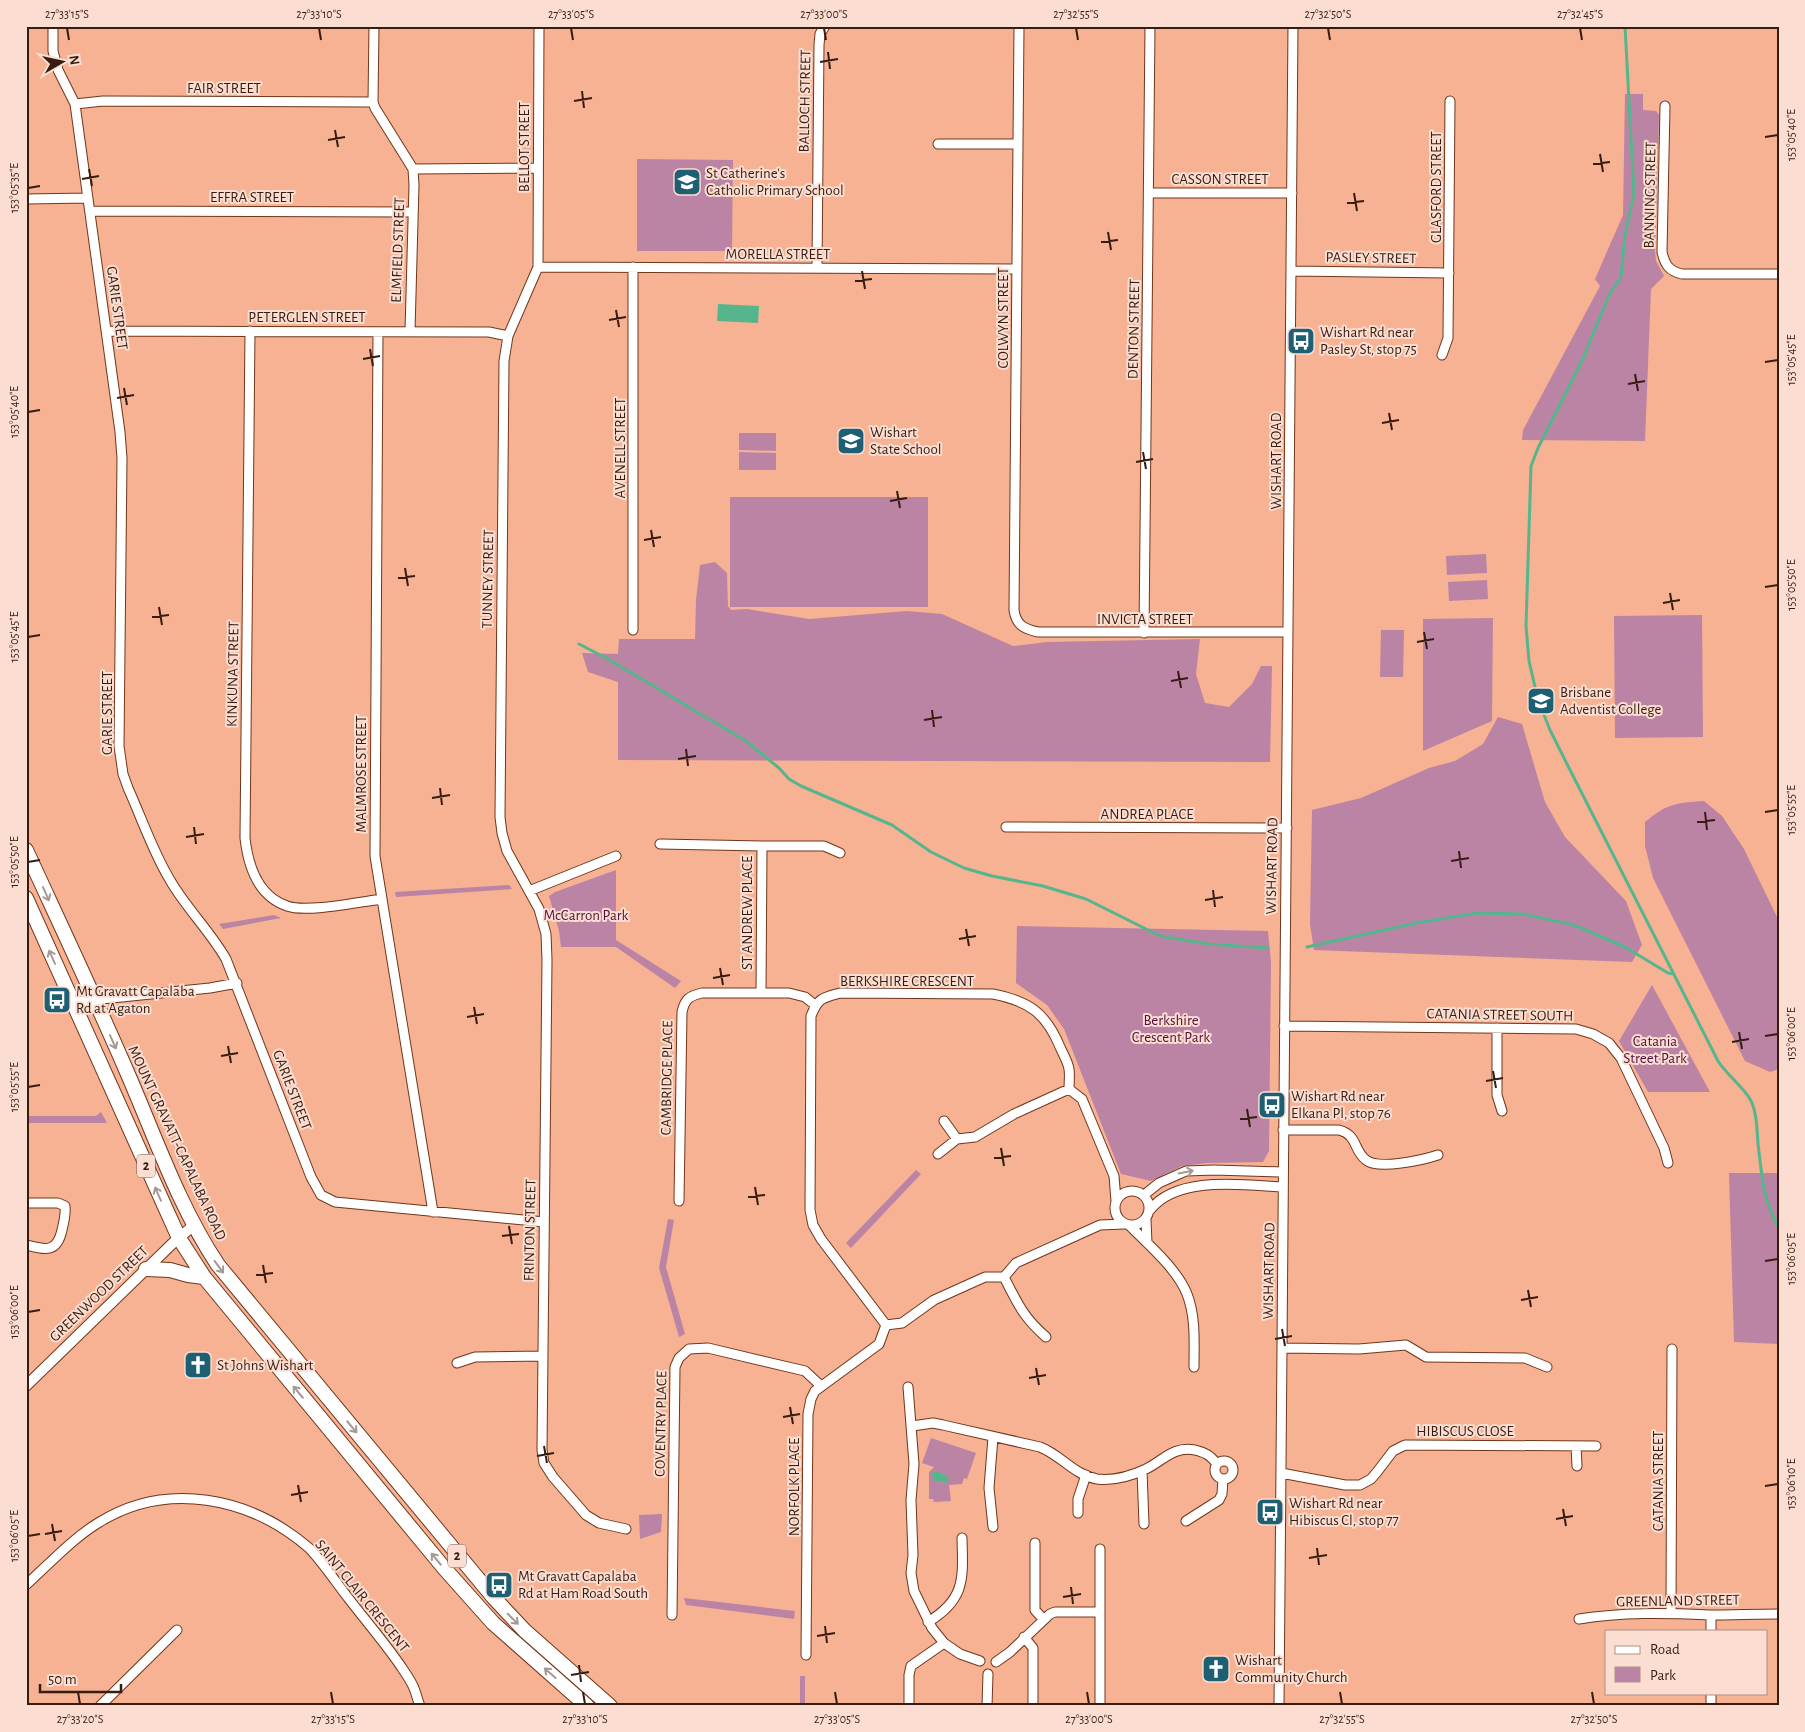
<svg xmlns="http://www.w3.org/2000/svg" width="1805" height="1732" font-family="'Alegreya Sans',sans-serif">
  <rect width="100%" height="100%" fill="#f7b193"/>
  <path fill="#bc84a4" d="M1625 94H1643V110L1656 111 1659 115 1655 251 1656 261 1664 276 1651 289 1645 441 1522 440 1523 430 1600 286 1595 279 1623 215Z
    M637 159 733 160 732 251H637Z
    M739 433H776V451L739 450Z
    M739 452 776 453V470H739Z
    M730 497H928V607H730Z
    M1486 554 1487 573 1447 575 1446 556Z
    M715 562 727 573 728 606 731 610 747 609 809 619 907 611 942 614 1013 646 1047 642 1200 639 1196 674 1205 703 1229 707 1252 684 1261 666H1272L1270 762 618 760V682L588 672 582 653 618 654 619 639H695L696 600 700 565Z
    M1487 580 1488 599 1449 601 1448 582Z
    M1702 615 1703 737 1615 738 1614 616Z
    M1493 618 1492 721 1423 751V619Z
    M1381 630H1404L1403 677H1380Z
    M1498 717 1522 724 1545 802 1565 837 1626 901 1642 945 1632 962 1314 950 1310 924 1312 810 1361 798 1429 768 1455 761 1483 744Z
    M1704 801 1722 816 1744 849 1779 921V1069L1770 1072 1745 1061 1653 878 1645 846V822C1668 803 1676 803 1704 801Z
    M616 870V940L681 981 675 988 616 947H561L559 931 549 896 555 892Z
    M509 885 512 889 396 897 395 892Z
    M274 915 281 918 223 929 219 924Z
    M1017 926 1268 931 1271 962 1269 1151 1263 1162 1207 1163 1182 1166 1151 1181 1121 1174 1064 1029 1047 1005 1016 983Z
    M1652 985 1710 1092H1648L1619 1041Z
    M101 1112 107 1123H26V1116H96Z
    M916 1170 921 1174 851 1248 846 1243Z
    M1729 1173H1779V1344L1734 1342Z
    M668 1219 674 1220 666 1267 685 1334 679 1337 659 1268Z
    M931 1438 976 1453 967 1479 964 1478 962 1484 949 1485 951 1501 934 1502 933 1499H929V1472L934 1467 922 1463Z
    M662 1514 661 1532 640 1539 639 1515Z
    M684 1598 795 1611 794 1619 686 1605Z
    M800 1676H805V1706H800Z"/>
  <path fill="#55b68e" d="M718 304 759 306 758 323 717 321Z
    M934 1472H938L947 1476 949 1481 945 1483 941 1481H934L932 1475Z"/>
  <g fill="none" stroke-linecap="round" stroke-linejoin="round">
    <path stroke="#55b68e" stroke-width="3" d="M1625 26 1634 194 1625 235 1621 277 1609 295 1582 361 1538 448 1531 466 1526 626 1529 661 1538 700 1550 730 1568 766 1718 1061C1727 1075 1742 1086 1750 1099 1757 1111 1757 1131 1758 1144 1762 1177 1763 1199 1779 1229
      M579 644 608 659 746 741 779 768 789 779 801 786 892 825 931 852 964 868 992 876 1043 886 1086 899 1160 936 1208 944 1268 948
      M1307 947 1416 923 1478 913 1523 914 1574 925 1625 947 1668 973 1674 974"/>
    <defs>
      <path id="minor" d="M53 26V51L58 70 75 104 120 432 122 458 119 746 123 774 128 788C142 819 153 852 170 880 186 908 210 931 226 959L311 1177 321 1195 335 1202 544 1222
        M374 26 373 102 375 108 413 169 414 185 410 331
        M539 26 538 267 508 336 504 361 500 817 502 833 507 851 539 909 546 934 547 960 542 1450 544 1463 553 1477 586 1515 599 1523 626 1529
        M1019 26 1014 610C1016 625 1024 629 1038 632H1288
        M75 104 103 101 373 102
        M1665 106 1662 252C1665 265 1669 271 1682 274H1779
        M938 144H1018
        M413 169 538 168
        M1149 193H1292
        M26 199 88 198
        M90 211 413 212
        M538 267 1017 269
        M817 268 819 45 820 34 825 26
        M1291 271 1449 273
        M106 331 489 332 508 336
        M250 331 245 838C248 865 258 896 287 906 306 913 359 902 382 899
        M378 332 375 856 433 1212
        M1442 355 1448 338 1450 101
        M633 630V267
        M1144 633 1150 26
        M1006 827 1287 828
        M660 844 762 846 761 993
        M762 846H824L840 853
        M529 891 616 856
        M72 1002 210 988 237 983
        M1284 1026 1576 1029 1593 1034 1609 1043 1621 1058 1664 1148 1668 1163
        M1497 1028V1095L1502 1111
        M1283 1130H1339C1358 1135 1353 1150 1366 1160 1378 1170 1423 1160 1438 1155
        M957 1139 975 1137 1014 1114 1069 1089
        M938 1154 957 1139 944 1121
        M1115 1208a17 17 0 1 1 34 0a17 17 0 1 1-34 0Z
        M1144 1195 1159 1183 1186 1171 1214 1170 1283 1172
        M679 1201 682 1012C685 999 689 996 702 993H789L805 997 815 1005
        M26 1203H58L65 1206C66 1214 64 1222 62 1230 57 1253 46 1250 26 1245
        M1150 1210C1177 1175 1243 1185 1283 1187
        M1146 1220 1147 1243
        M1130 1226C1149 1245 1177 1269 1187 1294 1196 1317 1194 1343 1194 1367
        M1004 1277C1018 1304 1023 1317 1046 1337
        M886 1325 821 1239 813 1225 810 1210 811 1016C818 998 822 998 840 993L993 994C1029 1001 1046 1013 1060 1047 1063 1054 1068 1062 1069 1069 1070 1075 1069 1082 1069 1089L1082 1099 1114 1176 1116 1201
        M1282 1348 1359 1349 1406 1345 1426 1357 1525 1358 1547 1367
        M457 1363 475 1357 542 1356
        M908 1387 914 1464 911 1500 913 1555 911 1573 914 1591 932 1628 944 1643 960 1654 980 1661
        M912 1426 933 1423 943 1425 1040 1447C1061 1455 1074 1475 1097 1479 1113 1481 1131 1476 1146 1469 1164 1460 1173 1446 1195 1450 1206 1453 1210 1455 1217 1464
        M1576 1446 1577 1466
        M1215 1470a9 9 0 1 1 18 0a9 9 0 1 1-18 0Z
        M1142 1471 1144 1524
        M1281 1473 1345 1485H1360L1371 1479 1377 1472 1393 1451 1405 1445 1596 1446
        M1078 1513V1499L1086 1475
        M1186 1521 1219 1500 1222 1494 1223 1479
        M993 1527 989 1488 993 1437
        M1035 1543V1610L1043 1619
        M26 1585C49 1564 72 1539 98 1523 166 1480 250 1497 309 1548 322 1561 337 1584 349 1599 366 1621 384 1642 400 1665 404 1671 409 1678 412 1684 416 1691 417 1699 420 1706
        M1671 1613 1672 1349
        M672 1615 675 1367 679 1358 689 1349 708 1348 805 1371 821 1386
        M1579 1619C1622 1612 1666 1613 1709 1615 1732 1615 1756 1614 1779 1614
        M928 1622C966 1599 963 1578 962 1538
        M1711 1631V1615
        M1024 1637 1033 1648V1706
        M806 1655 808 1414 811 1399 815 1391 879 1344 886 1325 902 1323 934 1300 985 1277H1004L1016 1263 1100 1225 1124 1224
        M996 1662 1010 1652 1050 1614 1055 1612H1100
        M100 1706 177 1630
        M909 1706V1675L911 1666 944 1643
        M987 1706 988 1674
        M1100 1706V1549
        M1279 1706 1293 26
        M1711 1706V1693"/>
      <path id="tertiary" d="M26 1386 174 1242 194 1225"/>
      <path id="trunk" d="M26 850C61 926 97 1002 130 1079 157 1142 180 1208 218 1265L494 1598 525 1631 610 1706
        M26 898 165 1207 179 1238 204 1277 444 1568 493 1623 587 1706
        M146 1269 170 1270 188 1275 204 1277"/>
    </defs>
    <use href="#minor" stroke="#70361a" stroke-width="11"/>
    <use href="#tertiary" stroke="#70361a" stroke-width="12"/>
    <use href="#trunk" stroke="#70361a" stroke-width="16"/>
    <use href="#minor" stroke="#fff" stroke-width="9"/>
    <use href="#tertiary" stroke="#fff" stroke-width="10"/>
    <use href="#trunk" stroke="#fff" stroke-width="14"/>
  </g>
  <defs><path id="oneway-shaft" d="M-6 0H5M1.5-3L5.5 0L1.5 3" fill="none" stroke-width="1.6" stroke-linecap="round" stroke-linejoin="round" transform="scale(1.25)"/></defs>
  <g stroke="#a59994">
    <use href="#oneway-shaft" transform="translate(46 894) rotate(66)"/>
    <use href="#oneway-shaft" transform="translate(52 957) rotate(-114)"/>
    <use href="#oneway-shaft" transform="translate(113 1042) rotate(66)"/>
    <use href="#oneway-shaft" transform="translate(1186 1172) rotate(-11)"/>
    <use href="#oneway-shaft" transform="translate(158 1194) rotate(-114)"/>
    <use href="#oneway-shaft" transform="translate(219 1267) rotate(54)"/>
    <use href="#oneway-shaft" transform="translate(298 1392) rotate(-130)"/>
    <use href="#oneway-shaft" transform="translate(352 1427) rotate(50)"/>
    <use href="#oneway-shaft" transform="translate(436 1559) rotate(-130)"/>
    <use href="#oneway-shaft" transform="translate(513 1619) rotate(45)"/>
    <use href="#oneway-shaft" transform="translate(550 1673) rotate(-139)"/>
  </g>
  <path fill="none" stroke="#371d11" stroke-width="2" d="M67 28 69 40M319 28 321 40M571 28 573 40M824 28 826 40M1076 28 1078 40M1328 28 1330 40M1580 28 1582 40M828 52 830 69M820 62 838 59M582 91 584 108M574 101 592 98M335 130 338 147M1765 137 1778 135M328 140 345 137M1600 154 1603 172M1593 164 1610 162M89 169 92 186M82 179 99 176M28 188 40 186M1354 193 1357 211M1347 203 1364 201M1108 232 1111 250M1101 242 1118 240M862 271 865 289M855 281 872 279M616 310 619 327M609 320 626 317M370 349 373 366M363 359 380 356M1765 362 1778 360M1635 374 1638 391M1628 384 1645 381M124 388 127 405M117 398 134 395M28 412 40 410M1389 413 1392 430M1382 423 1399 420M1143 452 1146 469M1136 462 1153 459M897 491 900 508M890 501 907 498M651 530 654 547M644 540 661 537M405 568 408 586M398 578 415 576M1765 587 1778 585M1670 593 1673 610M1663 603 1680 600M159 607 162 625M152 617 169 615M1424 632 1427 649M28 637 40 635M1417 642 1434 639M1178 671 1181 688M1171 681 1188 678M932 710 934 727M924 720 942 717M686 749 688 766M678 759 696 756M440 788 442 805M432 798 450 795M1705 812 1707 830M1765 812 1778 810M1697 822 1715 820M194 827 196 844M186 837 204 834M1459 851 1461 868M1451 861 1469 858M28 862 40 860M1213 890 1215 907M1205 900 1223 897M966 929 969 946M959 939 976 936M720 968 723 985M713 978 730 975M474 1007 477 1024M467 1017 484 1014M1739 1032 1742 1049M1765 1036 1778 1034M1732 1042 1749 1039M228 1046 231 1063M221 1056 238 1053M1493 1071 1496 1088M1486 1081 1503 1078M28 1087 40 1085M1247 1109 1250 1127M1240 1119 1257 1117M1001 1148 1004 1166M994 1158 1011 1156M755 1187 758 1205M748 1197 765 1195M509 1226 512 1244M502 1236 519 1234M1765 1261 1778 1259M263 1265 266 1283M256 1275 273 1273M1528 1290 1531 1307M1521 1300 1538 1297M28 1312 40 1310M1282 1329 1285 1346M1275 1339 1292 1336M1036 1368 1039 1385M1029 1378 1046 1375M790 1407 793 1424M783 1417 800 1414M544 1446 547 1463M537 1456 554 1453M298 1485 301 1502M1765 1486 1778 1484M291 1495 308 1492M1563 1509 1566 1526M1556 1519 1573 1516M52 1524 55 1541M45 1534 62 1531M28 1536 40 1534M1317 1548 1319 1565M1309 1558 1327 1555M1071 1587 1073 1604M1063 1597 1081 1594M825 1626 827 1643M817 1636 835 1633M579 1665 581 1682M571 1675 589 1672M78 1692 80 1704M331 1692 333 1704M583 1692 585 1704M835 1692 837 1704M1087 1692 1089 1704M1340 1692 1342 1704M1592 1692 1594 1704"/>
  <defs>
    <symbol id="school-square" viewBox="-11 -11 22 22"><rect x="-9" y="-9" width="18" height="18" rx="4" fill="#1f5f74" stroke="#fbded1"/><path d="M0-5L7-2L0 1L-7-2ZM-4 1L0 2.5L4 1V4Q0 6-4 4Z" fill="#fff"/></symbol>
    <symbol id="bus-square" viewBox="-11 -11 22 22"><rect x="-9" y="-9" width="18" height="18" rx="4" fill="#1f5f74" stroke="#fbded1"/><path d="M-5-6H5V4H4V6H2V4H-2V6H-4V4H-5ZM-3.5-4V0h7V-4ZM-3.5 1.2v1.5H-2V1.2ZM2 1.2v1.5H3.5V1.2Z" fill="#fff"/></symbol>
    <symbol id="church-square" viewBox="-11 -11 22 22"><rect x="-9" y="-9" width="18" height="18" rx="4" fill="#1f5f74" stroke="#fbded1"/><path d="M-1.2-6h2.4v3.5h3.3v2.4h-3.3V6h-2.4V-.1h-3.3v-2.4h3.3Z" fill="#fff"/></symbol>
  </defs>
  <g fill-rule="evenodd">
    <use href="#school-square" x="671" y="166" width="32" height="32"/>
    <use href="#bus-square" x="1285" y="325" width="32" height="32"/>
    <use href="#school-square" x="835" y="425" width="32" height="32"/>
    <use href="#school-square" x="1525" y="685" width="32" height="32"/>
    <use href="#bus-square" x="41" y="984" width="32" height="32"/>
    <use href="#bus-square" x="1256" y="1089" width="32" height="32"/>
    <use href="#church-square" x="182" y="1349" width="32" height="32"/>
    <use href="#bus-square" x="1254" y="1496" width="32" height="32"/>
    <use href="#bus-square" x="483" y="1569" width="32" height="32"/>
    <use href="#church-square" x="1200" y="1653" width="32" height="32"/>
  </g>
  <g text-anchor="middle" dominant-baseline="central" stroke-width="4" stroke-linejoin="round" paint-order="stroke">
    <g fill="#fbded1" stroke="#72574b" stroke-width="1">
      <rect x="137" y="1154.5" width="18" height="23" rx="4"/>
      <rect x="448" y="1544.5" width="18" height="23" rx="4"/>
    </g>
    <g font-size="14" font-weight="bold" fill="#371d11">
      <text x="146" y="1166">2</text>
      <text x="457" y="1556">2</text>
    </g>
    <g font-size="15" fill="#371d11" stroke="#fbded1">
      <text x="224" y="88">FAIR STREET</text>
      <text transform="translate(805 101) rotate(-89)">BALLOCH STREET</text>
      <text transform="translate(524 147) rotate(-90)">BELLOT STREET</text>
      <text x="1220" y="179">CASSON STREET</text>
      <text transform="translate(1436 187) rotate(-90)">GLASFORD STREET</text>
      <text transform="translate(1650 195) rotate(-89)">BANNING STREET</text>
      <text x="252" y="197">EFFRA STREET</text>
      <text transform="translate(398 250) rotate(-88)">ELMFIELD STREET</text>
      <text x="778" y="254">MORELLA STREET</text>
      <text transform="translate(1371 258) rotate(1)">PASLEY STREET</text>
      <text transform="translate(117 308) rotate(82)">GARIE STREET</text>
      <text x="307" y="317">PETERGLEN STREET</text>
      <text transform="translate(1003 318) rotate(-90)">COLWYN STREET</text>
      <text transform="translate(1134 329) rotate(-89)">DENTON STREET</text>
      <text transform="translate(620 448) rotate(-90)">AVENELL STREET</text>
      <text transform="translate(1276 461) rotate(-90)">WISHART ROAD</text>
      <text transform="translate(488 579) rotate(-89)">TUNNEY STREET</text>
      <text x="1145" y="619">INVICTA STREET</text>
      <text transform="translate(233 674) rotate(-89)">KINKUNA STREET</text>
      <text transform="translate(107 713) rotate(-90)">GARIE STREET</text>
      <text transform="translate(361 774) rotate(-90)">MALMROSE STREET</text>
      <text x="1147" y="814">ANDREA PLACE</text>
      <text transform="translate(1272 866) rotate(-89)">WISHART ROAD</text>
      <text transform="translate(747 913) rotate(-90)">ST ANDREW PLACE</text>
      <text x="907" y="981">BERKSHIRE CRESCENT</text>
      <text transform="translate(1500 1015) rotate(1)">CATANIA STREET SOUTH</text>
      <text transform="translate(667 1078) rotate(-89)">CAMBRIDGE PLACE</text>
      <text transform="translate(292 1090) rotate(69)">GARIE STREET</text>
      <text transform="translate(177 1143) rotate(65)">MOUNT GRAVATT-CAPALABA ROAD</text>
      <text transform="translate(530 1230) rotate(-89)">FRINTON STREET</text>
      <text transform="translate(1269 1271) rotate(-89)">WISHART ROAD</text>
      <text transform="translate(99 1294) rotate(-44)">GREENWOOD STREET</text>
      <text transform="translate(661 1424) rotate(-89)">COVENTRY PLACE</text>
      <text x="1465" y="1431">HIBISCUS CLOSE</text>
      <text transform="translate(1658 1481) rotate(-90)">CATANIA STREET</text>
      <text transform="translate(794 1487) rotate(-90)">NORFOLK PLACE</text>
      <text transform="translate(362 1596) rotate(51)">SAINT CLAIR CRESCENT</text>
      <text transform="translate(1678 1601) rotate(-1)">GREENLAND STREET</text>
    </g>
    <g font-size="15" fill="#371d11" stroke="#fbded1" text-anchor="start">
      <text x="706" y="173">St Catherine's<tspan x="706" dy="17">Catholic Primary School</tspan></text>
      <text x="1320" y="332">Wishart Rd near<tspan x="1320" dy="17">Pasley St, stop 75</tspan></text>
      <text x="870" y="432">Wishart<tspan x="870" dy="17">State School</tspan></text>
      <text x="1560" y="692">Brisbane<tspan x="1560" dy="17">Adventist College</tspan></text>
      <text x="76" y="991">Mt Gravatt Capalaba<tspan x="76" dy="17">Rd at Agaton</tspan></text>
      <text x="1291" y="1096">Wishart Rd near<tspan x="1291" dy="17">Elkana Pl, stop 76</tspan></text>
      <text x="217" y="1365">St Johns Wishart</text>
      <text x="1289" y="1503">Wishart Rd near<tspan x="1289" dy="17">Hibiscus Cl, stop 77</tspan></text>
      <text x="518" y="1576">Mt Gravatt Capalaba<tspan x="518" dy="17">Rd at Ham Road South</tspan></text>
      <text x="1235" y="1660">Wishart<tspan x="1235" dy="17">Community Church</tspan></text>
    </g>
    <g font-size="15" fill="#530f3d" stroke="#fbded1">
      <text x="586" y="915">McCarron Park</text>
      <text x="1171" y="1020">Berkshire<tspan x="1171" dy="17">Crescent Park</tspan></text>
      <text x="1655" y="1041">Catania<tspan x="1655" dy="17">Street Park</tspan></text>
    </g>
  </g>
  <rect width="1805" height="1732" fill="none" stroke="#fbded1" stroke-width="55"/>
  <rect x="1605" y="1630" width="162" height="65" fill="#fbded1" stroke="#ad9184"/>
  <rect x="1615" y="1646" width="25" height="8" fill="#ffffff" stroke="#ad9184"/>
  <text x="1650" y="1654" font-size="15" fill="#371d11">Road</text>
  <rect x="1615" y="1667" width="25" height="15" fill="#bc84a4" stroke="#ad9184"/>
  <text x="1650" y="1680" font-size="15" fill="#371d11">Park</text>
  <g transform="translate(62 62) rotate(81)" stroke="#fbded1" stroke-width="4" paint-order="stroke">
  <path d="M0-4L9 19L0 12L-9 19Z" fill="#371d11"/>
  <text y="-8" font-size="14" font-weight="bold" text-anchor="middle" fill="#371d11">N</text>
  </g>
  <path d="M40 1684v8h81v-8" fill="none" stroke="#371d11" stroke-width="2.5"/>
  <text x="48" y="1684" font-size="15" fill="#371d11" stroke="#fbded1" stroke-width="4" paint-order="stroke">50 m</text>
  <rect x="28" y="28" width="1750" height="1676" fill="none" stroke="#371d11" stroke-width="2"/>
  <g font-size="12" text-anchor="middle" fill="#371d11">
    <text x="67" y="18">27°33'15"S</text>
    <text x="319" y="18">27°33'10"S</text>
    <text x="571" y="18">27°33'05"S</text>
    <text x="824" y="18">27°33'00"S</text>
    <text x="1076" y="18">27°32'55"S</text>
    <text x="1328" y="18">27°32'50"S</text>
    <text x="1580" y="18">27°32'45"S</text>
    <text transform="translate(1791 135) rotate(-90)" y="4">153°05'40"E</text>
    <text transform="translate(14 188) rotate(-90)" y="4">153°05'35"E</text>
    <text transform="translate(1791 360) rotate(-90)" y="4">153°05'45"E</text>
    <text transform="translate(14 412) rotate(-90)" y="4">153°05'40"E</text>
    <text transform="translate(1791 585) rotate(-90)" y="4">153°05'50"E</text>
    <text transform="translate(14 637) rotate(-90)" y="4">153°05'45"E</text>
    <text transform="translate(1791 810) rotate(-90)" y="4">153°05'55"E</text>
    <text transform="translate(14 862) rotate(-90)" y="4">153°05'50"E</text>
    <text transform="translate(1791 1034) rotate(-90)" y="4">153°06'00"E</text>
    <text transform="translate(14 1087) rotate(-90)" y="4">153°05'55"E</text>
    <text transform="translate(1791 1259) rotate(-90)" y="4">153°06'05"E</text>
    <text transform="translate(14 1312) rotate(-90)" y="4">153°06'00"E</text>
    <text transform="translate(1791 1484) rotate(-90)" y="4">153°06'10"E</text>
    <text transform="translate(14 1536) rotate(-90)" y="4">153°06'05"E</text>
    <text x="80" y="1723">27°33'20"S</text>
    <text x="333" y="1723">27°33'15"S</text>
    <text x="585" y="1723">27°33'10"S</text>
    <text x="837" y="1723">27°33'05"S</text>
    <text x="1089" y="1723">27°33'00"S</text>
    <text x="1342" y="1723">27°32'55"S</text>
    <text x="1594" y="1723">27°32'50"S</text>
  </g>
</svg>
